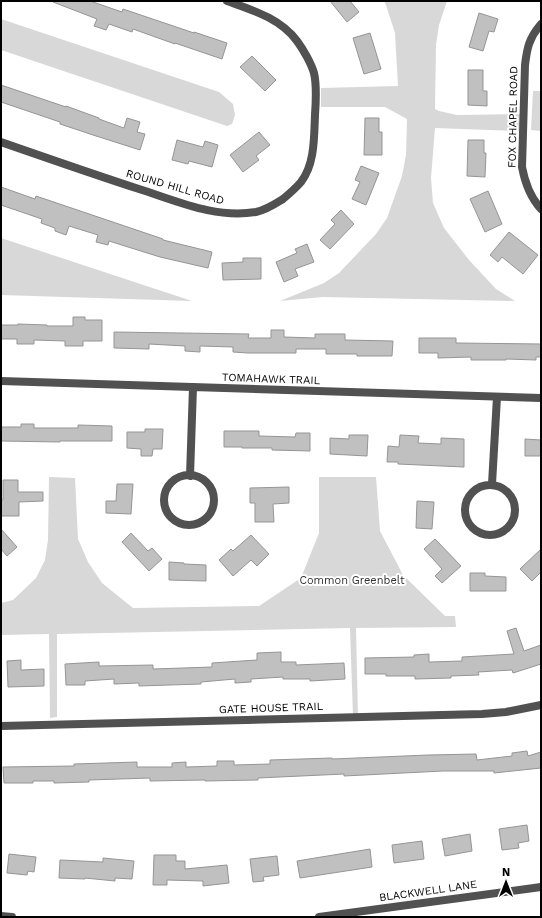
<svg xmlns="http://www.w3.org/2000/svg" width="542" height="918" font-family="'Work Sans',sans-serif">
  <rect width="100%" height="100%" fill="#fff"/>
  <path fill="#d8d8d8" d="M384 1H447L439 25 436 45 435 109 439 111 457 115 520 114V131L435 128 431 178 433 203 444 228 469 260 496 289 515 301 323 297 280 301 324 283 339 273 376 234 387 218 402 176 406 155 407 119 385 107H321V88L398 86 395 33 386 5Z
    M1 19 219 92 233 104 235 115 232 124 227 126 1 50Z
    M533 91H541V131L531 130Z
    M1 238 192 301 1 295Z
    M49 477 75 478 78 539 88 562 102 583 133 608 259 606 301 578 319 533V477H376L380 531 403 575 445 616H455L456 627 356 628 358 717H353L350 628 57 634V717L50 718 49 634 1 635V603L13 600 36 578 45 560 48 540Z"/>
  <path fill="#c0c0c0" stroke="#959595" d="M53 1H90L122 12 123 9 194 33V32L227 43 222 59 175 43V44L133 29 132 32 109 24 106 30 94 26 97 19 53 2Z
    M330 1H350L359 12 347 22Z
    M479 13 498 19 494 32 489 31 483 51 469 47Z
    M370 33 381 69 364 74 353 38Z
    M252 56 276 80 265 91 240 67Z
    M468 70H483V91H487V106L468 105Z
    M1 85 66 107V106L99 118V119L124 128 127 118 140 122 137 132 145 134 140 150 93 135 60 124V122L1 102Z
    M365 118H379V132H382V155H364Z
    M259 132 270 145 256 156 259 160 243 172 230 155Z
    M177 140 203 147 205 141 218 145 212 167 189 161 188 164 172 160Z
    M468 140H484V153H486L485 177 467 176Z
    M361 166 379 173 366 205 352 199 360 182 355 180Z
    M1 187 35 199 36 196 163 239V240L212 252 208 268 160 257 109 241 108 245 96 242 98 235 69 226 66 235 55 231V228L41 223 42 219 1 205Z
    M488 191 502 224 485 232 470 199Z
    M341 210 354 224 330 249 320 240 335 224 331 220Z
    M509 232 538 255 523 274 502 257 498 262 490 255Z
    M307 244 314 262 295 269 298 276 284 282 276 262 297 253 295 249Z
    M243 258H261V279L223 280 222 263 243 262Z
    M73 317H85V320H102V341H83V346H65V341L34 340V344H17V339H1V325H18V324L47 325V326H73Z
    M271 330H284V337L315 338V334H345V340L393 341 392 356H357V354H326V349H296V353H248L233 352V347L200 346V352L185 351V346L149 344V349L114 348V332L249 334 248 338H271Z
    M419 338H456V343L541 344V357H536V360L506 359V360H471V357L438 358V353H419Z
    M21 424H34V428H78V425L112 426V441H60V442L1 441V427H21Z
    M145 429H163L162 449H153L152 456H141V449L127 448V432H145Z
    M224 431H259V436L295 437 296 433H310V451L272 450V448H242V447H224Z
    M349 435H368L367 456 330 454V438L349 439Z
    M400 435 419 436 418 443 441 444V438L464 439V467L398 464V462H387L388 446 399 447Z
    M525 439 541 440V456H525Z
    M3 480H18V492H43V501L19 502V516H1V500H3Z
    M117 484H133L131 514 106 513V501H116Z
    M289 487V503L273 504 274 522H255V503H250V488Z
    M417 501 434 502 432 529 416 528Z
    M1 529 17 547 7 556 1 549Z
    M131 533 148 551 152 548 162 559 149 571 122 542Z
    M251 535 269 554 257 566 251 560 233 576 219 560 231 549 233 551Z
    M435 539 461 566 442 583 435 576 442 569 424 549Z
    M541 549V572L532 581 520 569Z
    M169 562 184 563V564L206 565V581L169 580Z
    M470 573H485V576L506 577V591H470Z
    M516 628 524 651 541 645V664L513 673 512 670 478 672 479 675 451 676V678L415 679V676H386V674H365V658L414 657V655L429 654V662L462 661V657L514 654 507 631Z
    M281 652V662H296V665L344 663 345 679 310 681V679H283V677L251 679V682L235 683V679L201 682V684L139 686V683L114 684V679L85 681V685H66L65 664 99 662V666L153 665V669L212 667V663L257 660V653Z
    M21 660V670L44 669V686L8 687 7 661Z
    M527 751 528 756 541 752V768L494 773V771H443L344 776V774L258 778V780L205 781V780L150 781V778L89 780V782L54 783V781H33V783H4L3 767 74 766V764L137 762V767H172V763L186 762V767L217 766V761H234V765L270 764V760L332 758V759L428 755 476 754 477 760 512 756V753Z
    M527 825 529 841 518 843 519 848 502 850 499 829Z
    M470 834 472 851 445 856 442 839Z
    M422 841 424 859 394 863 392 845Z
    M370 849 372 867 300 878 297 861Z
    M9 854 36 857 34 872 28 871 27 875 7 873Z
    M154 855H176V861H185V869L227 865 229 883 203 886V881L167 880V885H153Z
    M277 856 279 875 263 877 264 881 253 882 250 859Z
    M103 858 134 861 132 879 115 878V881L85 878V879L59 878 60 860 103 862Z"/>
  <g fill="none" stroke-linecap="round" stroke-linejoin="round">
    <path stroke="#515151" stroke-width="8" d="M541 24C529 38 527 48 525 65L522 167C525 183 530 197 541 209
      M1 142C47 158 93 174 139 189 177 201 216 219 256 212 266 210 275 204 283 199 289 194 296 188 301 182 315 164 314 137 315 115 316 101 317 86 314 73 311 63 303 49 297 41 280 18 252 10 227 1
      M1 381 541 398
      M164 500a25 25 0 1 1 50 0a25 25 0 1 1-50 0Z
      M190 476 193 387
      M492 484 497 397
      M465 510a25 25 0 1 1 50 0a25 25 0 1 1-50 0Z
      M1 726 482 714 506 712 541 705
      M1 916 12 917
      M319 917 541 887"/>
  </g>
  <g text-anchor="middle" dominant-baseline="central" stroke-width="4" stroke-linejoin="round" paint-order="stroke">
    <g font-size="11" fill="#000" stroke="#fff">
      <text transform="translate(513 117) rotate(-89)">FOX CHAPEL ROAD</text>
      <text transform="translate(175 187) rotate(16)">ROUND HILL ROAD</text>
      <text transform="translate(271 379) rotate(2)">TOMAHAWK TRAIL</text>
      <text transform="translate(271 708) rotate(-2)">GATE HOUSE TRAIL</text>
      <text transform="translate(428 891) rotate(-8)">BLACKWELL LANE</text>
    </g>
    <g font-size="11" fill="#2f2f2f" stroke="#fff">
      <text x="352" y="580">Common Greenbelt</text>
    </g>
  </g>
  <rect width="542" height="918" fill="none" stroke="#000000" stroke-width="4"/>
  <g transform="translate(506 882)" stroke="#ffffff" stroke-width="3" paint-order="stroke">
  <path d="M0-3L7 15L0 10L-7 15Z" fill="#000000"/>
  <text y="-6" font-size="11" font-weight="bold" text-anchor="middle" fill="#000000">N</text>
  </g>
</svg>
